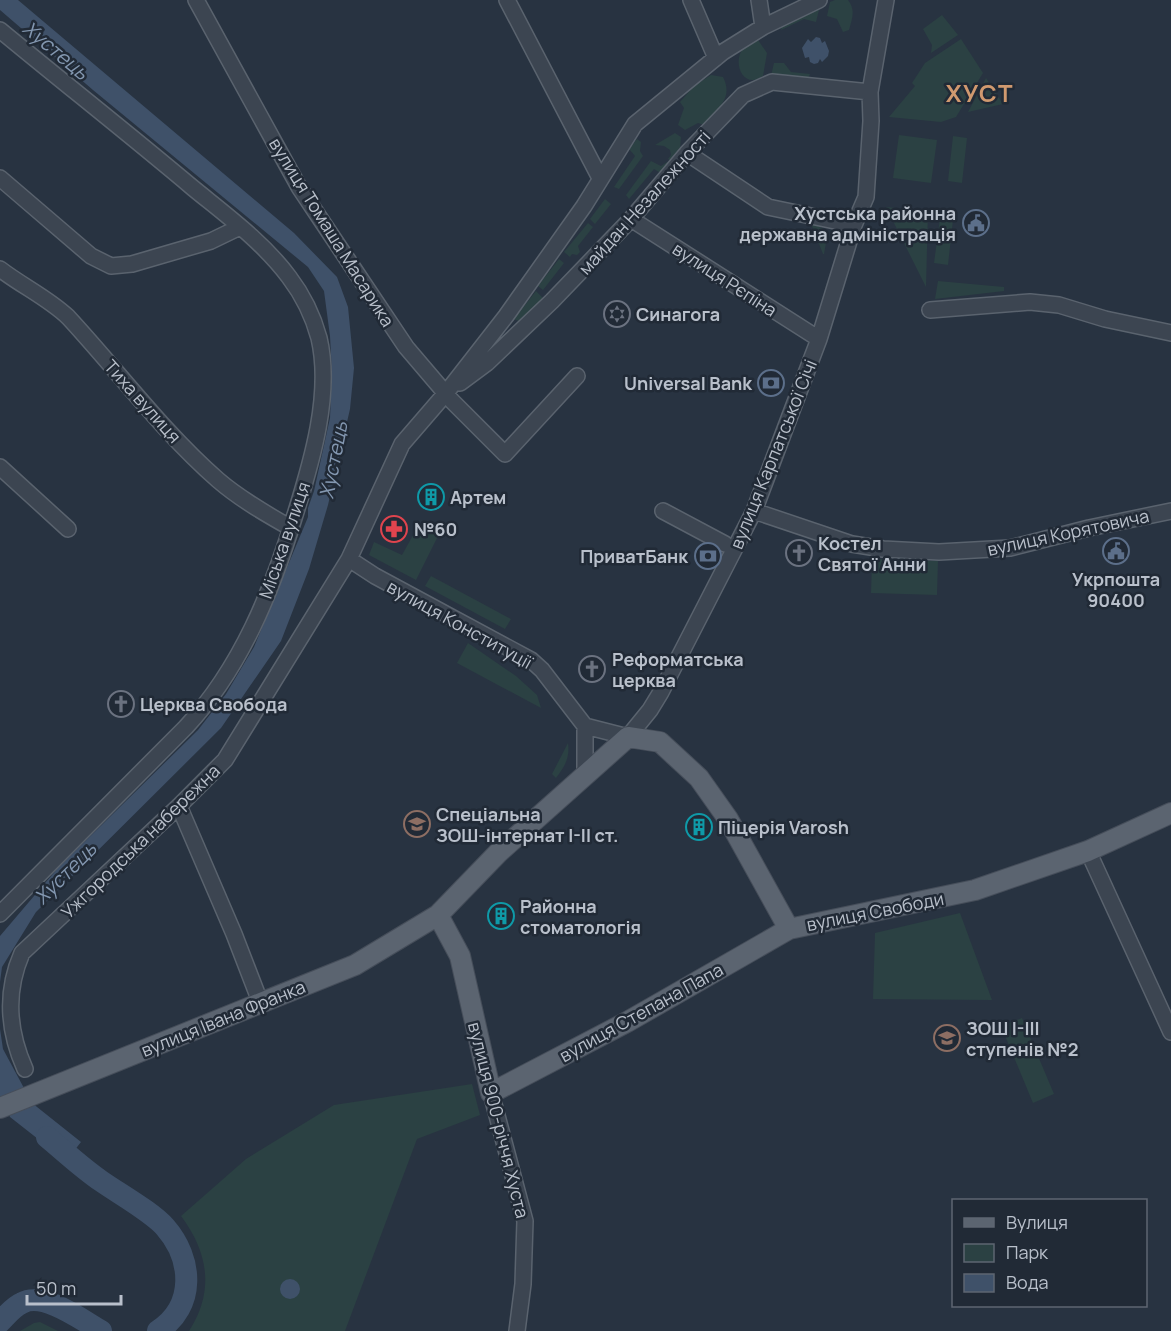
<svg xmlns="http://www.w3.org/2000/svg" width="1171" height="1331" font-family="Manrope,sans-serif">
  <rect width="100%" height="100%" fill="#283341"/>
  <path fill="#2b4143" d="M835 0H848C856 10 852 19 849 30L843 32 837 19 827 16 830 2Z
    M808 8 819 10 816 22 804 19 781 30 782 25Z
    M942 15 958 35 931 53 932 45 923 29Z
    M961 39 983 73 956 117 941 122 889 117 915 86 912 83 925 63Z
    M758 40 767 53 763 76C738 94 726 45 758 40Z
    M774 63H784L791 72 810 74 806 83 770 80Z
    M711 75 723 77C734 99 717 108 704 125L698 123 685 130 678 125 684 108 680 102 694 86Z
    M986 78 1003 104 968 112Z
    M675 133 681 137 680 150 672 161 668 159 671 155 670 150 664 146 655 145Z
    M899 135 937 140 931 183 893 178Z
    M953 136 967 138 962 183 948 181Z
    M637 139 641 142 640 151 643 156 619 189 614 187 635 156 629 149Z
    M651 161 661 166 667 162 669 164 662 174 654 169 629 199 626 195Z
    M605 199 611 204 595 224 590 219Z
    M886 207 928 211 926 287Z
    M940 218 953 220 948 265 934 263Z
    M810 221 828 232 824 254H823Z
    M588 223 593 227 578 246 580 252 577 255 572 254 570 257 564 252Z
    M559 259 564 263 543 290 538 286Z
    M938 281 1004 287V291L935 299Z
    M536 291 545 300 522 322 513 319 514 311 518 314Z
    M418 526 438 536 416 580 369 555 374 542 402 555Z
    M872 559 938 561 937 595 871 593Z
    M431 576 511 619 505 629 425 586Z
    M468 643 516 676 537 695 541 708 457 663Z
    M568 743C570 758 565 766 556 778L552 774Z
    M960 913 992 1000 873 999 875 933Z
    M1022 1018 1054 1094 1033 1103 1001 1026Z
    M472 1084 480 1115 417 1139 345 1331H189C215 1291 208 1252 181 1216L246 1159 334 1105Z
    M40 1322 58 1331H20L34 1323Z"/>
  <path fill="#3f5169" d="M0 0H18L294 233 337 277 348 307 354 368 350 409 328 505 309 569 281 641 221 728 36 912 2 967 0 982V936L57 869 198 730 226 694 254 647 308 517V508L314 491 330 418 332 373 330 336 324 291 308 267 93 90 0 10Z
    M816 37 820 38 822 43 825 41 829 51 828 56 822 62 820 59 818 63 814 64 810 62 809 57 805 58 802 48 808 39 811 42Z
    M0 1029 3 1049 32 1103 81 1142 66 1161 10 1117 0 1097Z
    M280 1289a10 10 0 1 1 20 0a10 10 0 1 1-20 0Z"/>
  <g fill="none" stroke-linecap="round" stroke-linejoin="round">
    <path stroke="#3f5169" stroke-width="22" d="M47 1137C65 1152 82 1168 101 1181 118 1193 152 1212 165 1227 193 1259 196 1306 158 1331
      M0 1322C7 1315 13 1307 22 1303 43 1291 82 1320 101 1331"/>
    <defs>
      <path id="minor" d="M196 0 299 187 406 347 452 401 505 454 577 376
        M507 0 600 178
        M691 0 716 58
        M759 0 763 27
        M0 30C64 83 129 134 193 188 226 215 263 242 289 277 302 294 313 316 319 338 332 393 312 461 295 515 272 591 241 668 186 727L0 914
        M687 153 768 207 854 225
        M0 178 91 256 111 266 132 264 211 241 240 227
        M631 219 819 339
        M0 269C22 286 48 298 68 317 118 371 163 432 218 480 240 499 266 514 291 528
        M930 310 1030 302 1059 305 1105 319 1171 333
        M460 383 487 363 552 301 631 219 687 153 743 95 772 82 870 92
        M0 467 68 529
        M663 511 725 544
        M754 511 852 544 883 549 939 552 1010 548 1089 528 1171 511
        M349 559 375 576 531 660 542 670 585 726V776
        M585 726 628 737 650 710 661 692 754 511 819 339 854 225 866 197 871 121 870 92 886 0
        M179 806 234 934 261 1004
        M1088 851 1171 1032
        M25 1069C8 1031 5 992 22 953L179 806 225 760 349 559 402 444 446 393 506 316 584 206 635 124 723 52 763 27 819 0
        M491 1093 525 1221 523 1284 517 1331"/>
      <path id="major" d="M438 915 460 956 491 1093 627 1022 789 929 975 890 1088 851 1171 813
        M0 1108 355 965 438 915 498 853 628 737 660 742 699 778 728 819 789 929"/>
    </defs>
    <use href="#minor" stroke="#5a636e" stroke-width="18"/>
    <use href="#major" stroke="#464e5a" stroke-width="22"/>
    <use href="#minor" stroke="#3c4551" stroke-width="15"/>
    <use href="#major" stroke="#5b6470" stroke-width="20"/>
  </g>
  <defs>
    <symbol id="civic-ring" viewBox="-11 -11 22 22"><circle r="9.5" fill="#212a36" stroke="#5c6f8a" stroke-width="1.5"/><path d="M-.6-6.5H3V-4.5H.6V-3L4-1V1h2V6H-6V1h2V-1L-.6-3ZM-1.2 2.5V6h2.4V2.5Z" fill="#5c6f8a"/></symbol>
    <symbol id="synagogue-ring" viewBox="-11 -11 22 22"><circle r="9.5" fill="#212a36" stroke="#6b7280" stroke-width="1.5"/><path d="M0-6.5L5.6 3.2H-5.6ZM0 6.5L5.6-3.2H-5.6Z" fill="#6b7280"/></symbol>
    <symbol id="bank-ring" viewBox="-11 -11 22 22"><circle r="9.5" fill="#212a36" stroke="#5c6f8a" stroke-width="1.5"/><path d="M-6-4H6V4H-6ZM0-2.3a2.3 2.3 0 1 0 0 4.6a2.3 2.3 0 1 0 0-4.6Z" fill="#5c6f8a"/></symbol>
    <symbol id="building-ring" viewBox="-11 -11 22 22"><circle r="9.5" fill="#212a36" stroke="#0f9aa8" stroke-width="1.5"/><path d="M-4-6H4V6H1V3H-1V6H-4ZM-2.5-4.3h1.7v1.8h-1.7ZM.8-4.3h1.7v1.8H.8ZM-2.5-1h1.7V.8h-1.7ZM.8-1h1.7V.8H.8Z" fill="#0f9aa8"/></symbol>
    <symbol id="pharmacy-ring" viewBox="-11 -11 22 22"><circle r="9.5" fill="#212a36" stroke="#e0444e" stroke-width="1.5"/><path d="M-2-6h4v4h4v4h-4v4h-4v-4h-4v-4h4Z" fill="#e0444e"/></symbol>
    <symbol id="church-ring" viewBox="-11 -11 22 22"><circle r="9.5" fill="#212a36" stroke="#6b7280" stroke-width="1.5"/><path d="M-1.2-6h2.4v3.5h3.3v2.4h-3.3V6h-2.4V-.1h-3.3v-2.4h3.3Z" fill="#6b7280"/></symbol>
    <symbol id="school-ring" viewBox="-11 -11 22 22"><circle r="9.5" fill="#212a36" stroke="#8d6e63" stroke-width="1.5"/><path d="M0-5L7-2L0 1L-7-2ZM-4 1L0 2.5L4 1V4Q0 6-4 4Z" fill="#8d6e63"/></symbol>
  </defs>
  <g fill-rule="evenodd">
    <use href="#civic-ring" x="961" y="208" width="30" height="30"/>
    <use href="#synagogue-ring" x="602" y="299" width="30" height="30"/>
    <use href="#bank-ring" x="756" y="368" width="30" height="30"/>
    <use href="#building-ring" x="416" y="482" width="30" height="30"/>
    <use href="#pharmacy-ring" x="379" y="514" width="30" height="30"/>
    <use href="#civic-ring" x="1101" y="536" width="30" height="30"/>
    <use href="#church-ring" x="784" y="538" width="30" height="30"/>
    <use href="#bank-ring" x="693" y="541" width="30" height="30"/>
    <use href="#church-ring" x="577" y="654" width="30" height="30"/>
    <use href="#church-ring" x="106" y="689" width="30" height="30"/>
    <use href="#school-ring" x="402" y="809" width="30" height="30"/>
    <use href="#building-ring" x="684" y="812" width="30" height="30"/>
    <use href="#building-ring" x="486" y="901" width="30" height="30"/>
    <use href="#school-ring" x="932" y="1023" width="30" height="30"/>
  </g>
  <g text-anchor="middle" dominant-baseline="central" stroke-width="5" stroke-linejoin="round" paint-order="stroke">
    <g font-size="18" fill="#b9c0cb" stroke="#212a36">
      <text transform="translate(644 202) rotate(-48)">майдан Незалежності</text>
      <text transform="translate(332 232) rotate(58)">вулиця Томаша Масарика</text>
      <text transform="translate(725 279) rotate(33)">вулиця Рєпіна</text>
      <text transform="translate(143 401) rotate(48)">Тиха вулиця</text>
      <text transform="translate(773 454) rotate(-68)">вулиця Карпатської Січі</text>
      <text transform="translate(1068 532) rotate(-12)">вулиця Корятовича</text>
      <text transform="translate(284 540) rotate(-71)">Міська вулиця</text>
      <text transform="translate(460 624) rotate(29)">вулиця Конституції</text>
      <text transform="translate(140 841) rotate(-44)">Ужгородська набережна</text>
      <text transform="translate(875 911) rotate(-11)">вулиця Свободи</text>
      <text transform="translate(641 1012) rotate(-29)">вулиця Степана Папа</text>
      <text transform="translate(223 1018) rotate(-22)">вулиця Івана Франка</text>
      <text transform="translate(499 1120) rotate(76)">вулиця 900-річчя Хуста</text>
    </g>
    <g font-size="18" font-weight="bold" fill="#b9c0cb" stroke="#212a36" text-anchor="start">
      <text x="956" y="213" text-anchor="end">Хустська районна<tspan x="956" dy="21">державна адміністрація</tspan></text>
      <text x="636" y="314">Синагога</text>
      <text x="752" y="383" text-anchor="end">Universal Bank</text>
      <text x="450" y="497">Артем</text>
      <text x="414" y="529">№60</text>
      <text x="818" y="543">Костел<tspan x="818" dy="21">Святої Анни</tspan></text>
      <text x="688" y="556" text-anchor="end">ПриватБанк</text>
      <text x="1116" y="579" text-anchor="middle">Укрпошта<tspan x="1116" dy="21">90400</tspan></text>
      <text x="612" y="659">Реформатська<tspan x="612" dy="21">церква</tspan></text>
      <text x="140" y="704">Церква Свобода</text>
      <text x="436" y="814">Спеціальна<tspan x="436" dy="21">ЗОШ-інтернат І-ІІ ст.</tspan></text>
      <text x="718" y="827">Піцерія Varosh</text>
      <text x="520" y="906">Районна<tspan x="520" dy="21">стоматологія</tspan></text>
      <text x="966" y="1028">ЗОШ І-ІІІ<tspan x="966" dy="21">ступенів №2</tspan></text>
    </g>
    <g font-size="20" font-style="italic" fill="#8397b0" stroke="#212a36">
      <text transform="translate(56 50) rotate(40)">Хустець</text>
      <text transform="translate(333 460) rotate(-79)">Хустець</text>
      <text transform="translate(65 873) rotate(-45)">Хустець</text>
    </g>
    <g font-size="24" font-weight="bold" letter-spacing="1.5" fill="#d0996f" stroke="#212a36">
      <text x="980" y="92">ХУСТ</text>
    </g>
  </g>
  <rect x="952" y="1199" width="195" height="108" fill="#212a36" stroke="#5e6672" stroke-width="1.5"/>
  <rect x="964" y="1218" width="30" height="9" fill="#5b6470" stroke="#5e6672" stroke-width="1.5"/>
  <text x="1006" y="1229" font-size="18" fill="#b9c0cb">Вулиця</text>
  <rect x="964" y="1244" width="30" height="18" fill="#2b4143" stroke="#5e6672" stroke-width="1.5"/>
  <text x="1006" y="1259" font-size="18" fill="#b9c0cb">Парк</text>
  <rect x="964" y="1274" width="30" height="18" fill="#3f5169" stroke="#5e6672" stroke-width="1.5"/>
  <text x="1006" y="1289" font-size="18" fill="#b9c0cb">Вода</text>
  <path d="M27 1295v9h94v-9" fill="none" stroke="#b9c0cb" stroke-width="3"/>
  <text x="36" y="1295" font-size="18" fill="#b9c0cb" stroke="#212a36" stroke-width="4.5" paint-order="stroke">50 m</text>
</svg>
